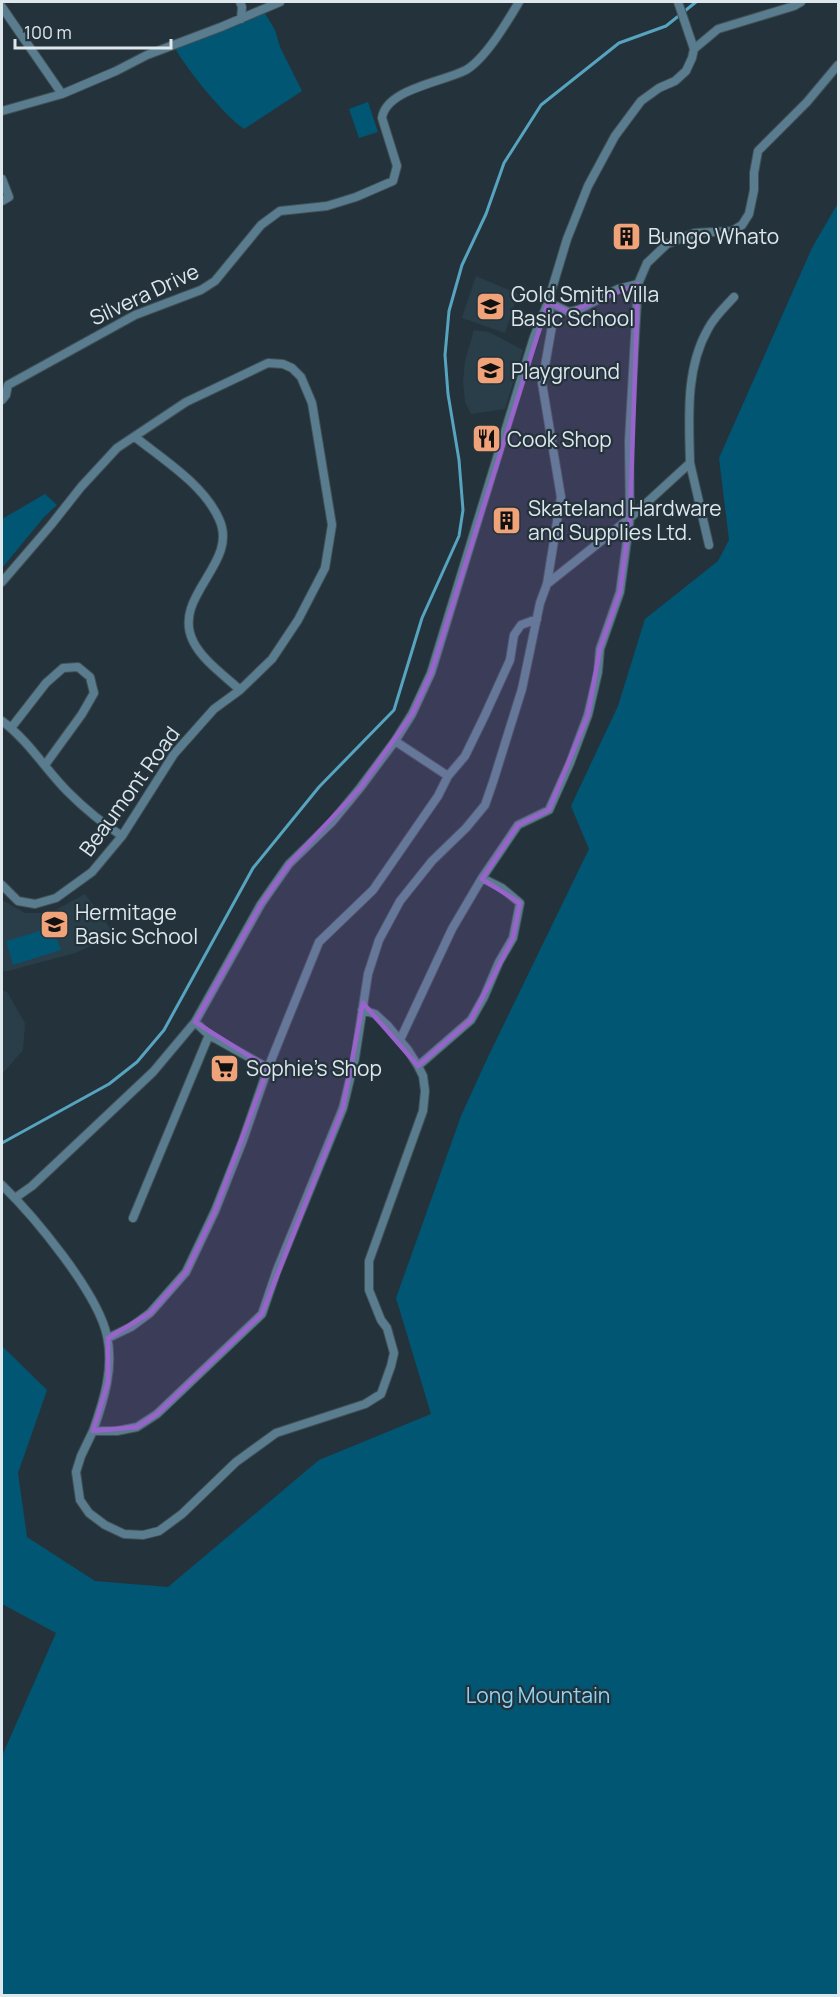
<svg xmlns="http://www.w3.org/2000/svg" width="840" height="1997" font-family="Manrope,sans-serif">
  <rect width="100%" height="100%" fill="#24333b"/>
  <path fill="#293e49" d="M476 276 518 294 505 333 462 318Z
    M474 330 489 332 523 350 505 409 471 414 465 402 463 382 465 361Z
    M85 894 115 935 75 953 8 971H2V900L25 913H50Z
    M2 990 7 992 25 1023 23 1050 2 1074Z"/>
  <path fill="#005673" d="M263 10 275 30 280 47 302 91 244 129C223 114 188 71 175 48Z
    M368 102 378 132 359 138 349 109Z
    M838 203V1995H2V1756L56 1633 2 1604V1346L47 1390 18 1473 27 1537 95 1581 168 1587 319 1460 431 1414 396 1298 461 1116 487 1059 589 849 571 806 618 706 645 619 718 561 729 540 719 458 812 248Z
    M45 494 57 505 44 517 2 568V519Z
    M53 927 61 950 13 965 6 941Z"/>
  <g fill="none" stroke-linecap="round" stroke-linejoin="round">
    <path stroke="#57a4c1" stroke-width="3" d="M2 1143 109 1084 137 1062 164 1030 253 868 319 787 394 710 422 618 459 536 463 510 459 460 448 394 445 355 449 311 462 265 486 214 504 163 541 105 619 43 666 26 696 2"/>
    <defs>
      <path id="street" d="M240 2 242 7 241 19
        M2 7 62 94
        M694 49 718 29 794 6 801 2
        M2 111 62 94 116 71 147 55 221 27 280 2
        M2 179 9 197 2 201
        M638 284 647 263 667 244 695 233 732 231 742 225 749 214 754 190V173L758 151 807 102 838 65
        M2 400 6 395 8 385 135 315 201 290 215 281 261 225 280 211 327 206 356 197 393 181 397 166 382 118C386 89 443 82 466 70 486 58 507 22 519 2
        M135 437C164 460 204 485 219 519 240 563 171 596 193 641 202 660 225 676 240 690
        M690 463 709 545
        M2 582 51 525 81 487 117 448 186 402 268 363 283 364 292 368 301 377 312 403 332 525 325 568 298 620 272 659 240 690 214 709 174 754 122 836 92 872 56 898 35 904 18 901 2 885
        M547 584 630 518 629 441 638 284 618 289 580 309 569 312 548 302
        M2 721C29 741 45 769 68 792 85 809 102 823 122 836
        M11 728 46 683 63 668 78 667 90 677 94 693 82 714 45 765
        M395 741 448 776
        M195 1022 209 1035 268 1068
        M400 1040 452 929 482 878 518 825 549 810 570 763 588 715 598 672 600 649 620 592 630 518 690 463C689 419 685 369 708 329 714 317 725 307 734 297
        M418 1066 471 1020 484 997 499 962 513 938 520 903 502 888 482 878
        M2 1185C34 1216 98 1293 107 1336 114 1368 104 1400 93 1431H117L137 1427 157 1414 262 1314 277 1270 343 1108 355 1058 368 974 379 940 400 901 432 861 466 828 485 805 493 782 522 689 540 603 547 584 561 497 542 383 552 326 548 302
        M15 1198 32 1186 153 1072 195 1022 261 904 289 864 332 822 360 788 395 741 412 714 431 673 534 337 548 302 567 239 588 186 615 136 641 101 659 88 675 81 686 71 692 58 694 49 678 2
        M133 1218 209 1035
        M108 1338 131 1327 150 1313 186 1272 215 1211 243 1140 268 1068 319 942 373 890 438 796 448 776 465 756 485 715 510 660 514 635 521 625 537 619
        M93 1431 81 1456 76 1472 80 1500 89 1513 105 1525 124 1534 143 1535 159 1531 182 1514 236 1462 276 1433 365 1404 381 1394 391 1366 394 1353 387 1328 381 1320 369 1290V1261L423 1111 425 1091 423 1076 418 1066 408 1050 388 1026 375 1014 362 1010"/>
    </defs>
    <use href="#street" stroke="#425057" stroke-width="10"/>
    <use href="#street" stroke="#597d8e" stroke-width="8"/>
  </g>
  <path fill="#9864cc" fill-opacity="0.2" stroke="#9864cc" stroke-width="4.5" stroke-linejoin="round" d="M638 284 630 518 620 592 600 649 588 715 549 810 518 825 482 879 520 903 513 938 471 1020 418 1066 363 1003 343 1108 262 1314 157 1414 137 1427 93 1431 108 1382V1338L150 1313 186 1272 215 1211 268 1068 195 1022 261 904 289 864 360 788 412 714 431 673 548 302 569 312Z"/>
  <defs>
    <symbol id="building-square" viewBox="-11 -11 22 22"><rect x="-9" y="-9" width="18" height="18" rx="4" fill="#f0a378" stroke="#24333b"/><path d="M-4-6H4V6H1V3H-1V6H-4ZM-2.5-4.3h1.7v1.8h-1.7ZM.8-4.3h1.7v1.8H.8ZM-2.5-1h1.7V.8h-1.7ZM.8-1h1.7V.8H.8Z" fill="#111"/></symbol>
    <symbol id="school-square" viewBox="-11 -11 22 22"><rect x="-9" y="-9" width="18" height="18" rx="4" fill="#f0a378" stroke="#24333b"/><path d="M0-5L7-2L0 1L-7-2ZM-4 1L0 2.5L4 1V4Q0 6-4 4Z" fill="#111"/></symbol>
    <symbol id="restaurant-square" viewBox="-11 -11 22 22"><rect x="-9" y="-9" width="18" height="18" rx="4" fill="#f0a378" stroke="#24333b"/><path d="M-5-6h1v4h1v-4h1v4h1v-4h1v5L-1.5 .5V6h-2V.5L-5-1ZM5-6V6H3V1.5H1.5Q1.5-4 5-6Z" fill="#111"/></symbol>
    <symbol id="supermarket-square" viewBox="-11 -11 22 22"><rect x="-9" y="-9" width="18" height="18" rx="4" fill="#f0a378" stroke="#24333b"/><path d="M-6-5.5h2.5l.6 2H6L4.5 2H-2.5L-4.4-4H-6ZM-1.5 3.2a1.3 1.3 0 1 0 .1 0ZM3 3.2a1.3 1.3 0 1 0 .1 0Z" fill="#111"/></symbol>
  </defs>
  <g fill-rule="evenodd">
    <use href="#building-square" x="610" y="220" width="33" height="33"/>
    <use href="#school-square" x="474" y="290" width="33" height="33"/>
    <use href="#school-square" x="474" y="354" width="33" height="33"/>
    <use href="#restaurant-square" x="470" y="422" width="33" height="33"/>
    <use href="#building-square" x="490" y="504" width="33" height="33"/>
    <use href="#school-square" x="38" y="908" width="33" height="33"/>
    <use href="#supermarket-square" x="208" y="1052" width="33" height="33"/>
  </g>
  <g text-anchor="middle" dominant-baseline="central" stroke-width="4.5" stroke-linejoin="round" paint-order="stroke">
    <g font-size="21" fill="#dde7ec" stroke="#24333b" text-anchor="start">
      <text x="648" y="236">Bungo Whato</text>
      <text x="511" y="294">Gold Smith Villa<tspan x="511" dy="24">Basic School</tspan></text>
      <text x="511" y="371">Playground</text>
      <text x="507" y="439">Cook Shop</text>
      <text x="528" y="508">Skateland Hardware<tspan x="528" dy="24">and Supplies Ltd.</tspan></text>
      <text x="75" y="912">Hermitage<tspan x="75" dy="24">Basic School</tspan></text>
      <text x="246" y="1068">Sophie's Shop</text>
    </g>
    <g font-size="21" fill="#dde7ec" stroke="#24333b">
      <text transform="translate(144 294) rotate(-25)">Silvera Drive</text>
      <text transform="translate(129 791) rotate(-54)">Beaumont Road</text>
    </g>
    <g font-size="21" fill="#8ed3f3" stroke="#24333b">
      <text x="538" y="1695">Long Mountain</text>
    </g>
  </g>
  <rect width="840" height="1997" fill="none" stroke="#dde7ec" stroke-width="6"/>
  <path d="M15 39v9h156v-9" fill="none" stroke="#dde7ec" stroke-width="3"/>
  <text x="24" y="39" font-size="18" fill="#dde7ec" stroke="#24333b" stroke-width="4.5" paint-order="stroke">100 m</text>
</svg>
